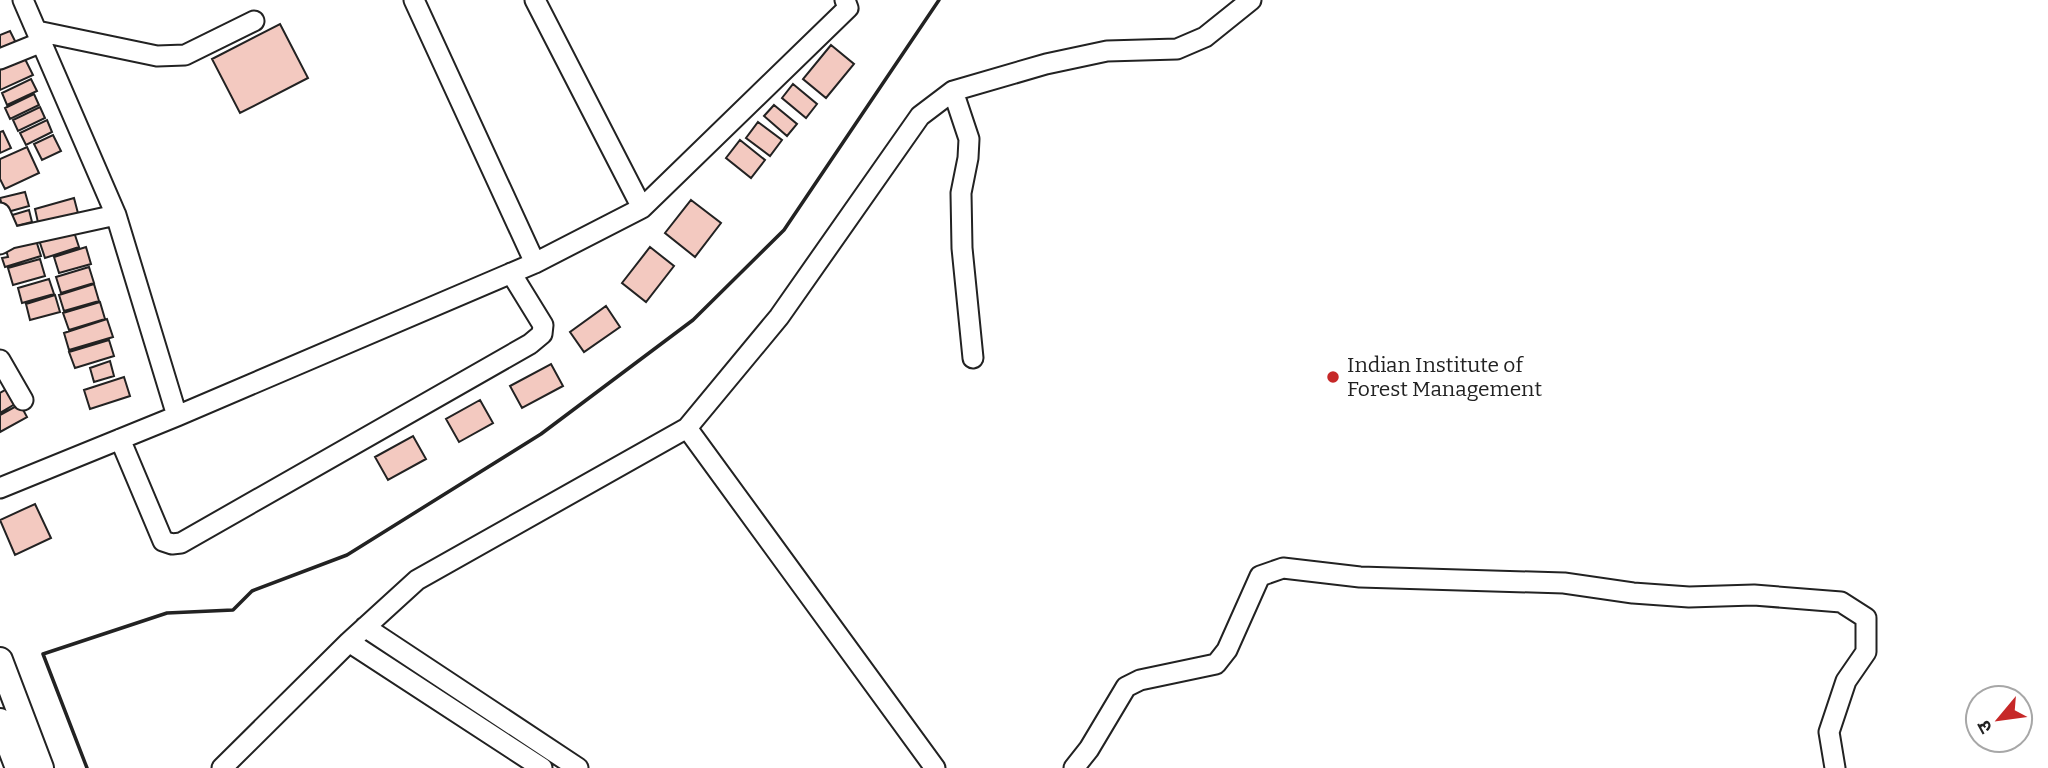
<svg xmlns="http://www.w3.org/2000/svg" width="2048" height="768" font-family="Bitter,'Noto Sans Devanagari',serif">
  <rect width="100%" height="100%" fill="#fff"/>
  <path fill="#f3c9c0" stroke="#222" stroke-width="2" d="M280 24 308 78 240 113 212 59Z
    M10 31 19 49 0 57V35Z
    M831 45 854 64 826 98 803 79Z
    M23 55 33 75 0 90V67Z
    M31 79 37 91 7 105 2 93Z
    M793 84 817 104 806 118 782 98Z
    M34 94 39 105 10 119 5 108Z
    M774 105 797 124 787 136 764 116Z
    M40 107 45 118 18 131 13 120Z
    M47 120 52 132 26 145 20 133Z
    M758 122 782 140 770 156 746 138Z
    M3 131 11 148 0 153V132Z
    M53 135 61 151 42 160 34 144Z
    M740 140 765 160 751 178 726 158Z
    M27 147 39 173 5 189 0 179V159Z
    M25 192 29 206 4 213 0 198Z
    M74 198 79 217 39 227 35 209Z
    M691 200 721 223 695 257 665 233Z
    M29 210 32 222 12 227 9 216Z
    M73 229 79 247 45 258 39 240Z
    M35 237 41 256 5 267 2 258 8 257 5 246Z
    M86 247 91 264 59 273 54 257Z
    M650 247 674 266 646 302 622 283Z
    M40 259 45 276 13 285 8 268Z
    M89 267 94 283 61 293 56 277Z
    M49 279 54 294 22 303 18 288Z
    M94 284 99 301 64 311 59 295Z
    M55 295 60 312 30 320 26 304Z
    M100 302 105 319 69 330 63 313Z
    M606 306 620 327 584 352 570 332Z
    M107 319 113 337 69 350 64 333Z
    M109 340 114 356 75 368 69 352Z
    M110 361 114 376 94 382 90 368Z
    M551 364 563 386 522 408 510 386Z
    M124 377 130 396 90 409 84 390Z
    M7 389 15 404 0 413V393Z
    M480 400 493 423 459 442 446 419Z
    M20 404 27 417 0 432V415Z
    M413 436 426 459 388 480 375 457Z
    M35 504 51 538 15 555 0 520Z"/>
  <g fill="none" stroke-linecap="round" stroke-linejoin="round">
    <defs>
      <path id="minor" d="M23 0 116 215 177 416
        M414 0 535 263
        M535 0 642 208
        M37 31 157 56 185 55 254 21
        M0 59 42 42
        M953 91 969 139 968 158 961 193 962 248 973 358
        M0 213 11 238
        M0 244 11 238 116 215
        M0 360 23 400
        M687 428 779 317 920 116 953 91 1046 64 1107 51 1177 49 1205 37 1251 0
        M120 439 163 541 172 544 181 543 530 344 542 334 543 325 511 273
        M0 488 177 416 535 263 642 208 848 8 845 0
        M365 627 578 768
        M349 642 542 768
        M222 768 349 642 417 580 687 428 935 768
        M1074 768 1089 749 1126 687 1140 680 1216 664 1227 650 1260 576 1283 568 1360 577 1564 583 1633 593 1689 597 1754 595 1841 602 1866 618V652L1846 681 1829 732 1835 768"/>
      <path id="major" d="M0 660 41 768
        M0 721 18 768"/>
    </defs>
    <use href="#minor" stroke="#222" stroke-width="23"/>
    <use href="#major" stroke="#222" stroke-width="28"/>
    <use href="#minor" stroke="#fff" stroke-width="19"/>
    <use href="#major" stroke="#fff" stroke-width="24"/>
    <path stroke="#222" stroke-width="3.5" d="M87 768 43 654 167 613 233 610 252 591 347 555 541 434 693 320 784 230 939 0"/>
  </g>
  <circle fill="#c62828" stroke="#fff" stroke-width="2.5" cx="1333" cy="377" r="7"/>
  <g text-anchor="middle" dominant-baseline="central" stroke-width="5" stroke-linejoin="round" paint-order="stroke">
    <g font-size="21" fill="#222" stroke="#fff" text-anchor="start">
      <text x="1347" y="365">Indian Institute of<tspan x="1347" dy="24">Forest Management</tspan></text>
    </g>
  </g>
  <g transform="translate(1999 719) rotate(241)"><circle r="33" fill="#ffffff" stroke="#a7a7a7" stroke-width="2"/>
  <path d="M0-5L12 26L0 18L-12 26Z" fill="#c62828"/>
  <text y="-10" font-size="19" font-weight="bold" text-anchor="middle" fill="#222222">उ</text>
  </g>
</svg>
